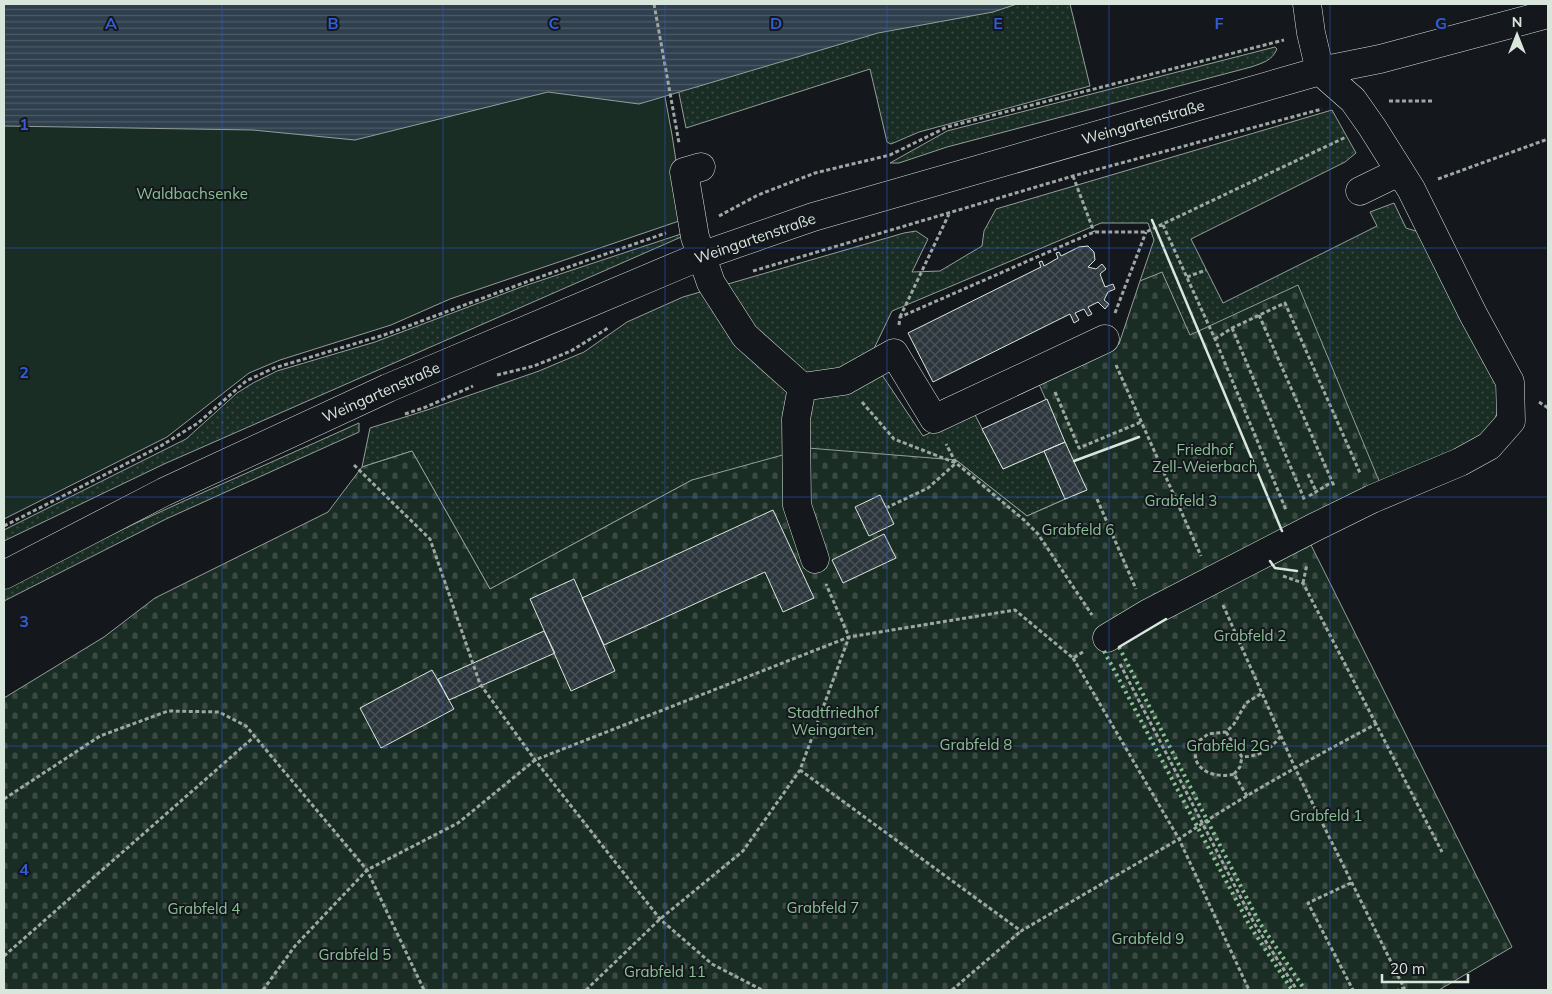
<svg xmlns="http://www.w3.org/2000/svg" width="1552" height="994" font-family="Mulish,sans-serif">
  <defs>
    <pattern id="grass-dots" width="8" height="8" patternUnits="userSpaceOnUse" patternTransform="scale(1.25)"><rect width="8" height="8" fill="#1a2d24"/><path d="M2 2h.1M6 6h.1" fill="none" stroke="#3b4b43" stroke-width="1.8" stroke-linecap="round"/></pattern>
    <pattern id="cemetery-stones" width="16" height="16" patternUnits="userSpaceOnUse" patternTransform="scale(1.25)"><rect width="16" height="16" fill="#1a2d24"/><path d="M2 7V4a2 2 0 0 1 4 0v3zM10 15v-3a2 2 0 0 1 4 0v3z" fill="#3b4b43"/></pattern>
    <pattern id="water-rules" width="6" height="5" patternUnits="userSpaceOnUse" patternTransform="scale(1.25)"><rect width="6" height="5" fill="#2f3f4d"/><path d="M0 2.5h6" fill="none" stroke="#4c5b66"/></pattern>
    <pattern id="building-cross-hatch" width="8" height="8" patternUnits="userSpaceOnUse" patternTransform="scale(1.25)"><rect width="8" height="8" fill="#2c363c"/><path d="M0 0l8 8M0 8l8-8" fill="none" stroke="#4a5358"/></pattern>
  </defs>
  <rect width="100%" height="100%" fill="#14181c"/>
  <path fill="url(#grass-dots)" stroke="#939e99" d="M661 4H1070L1090 86 919 132 891 144 887 142 870 69 686 128Z
    M1275 47 1277 49C1272 61 1262 63 1251 67L947 147 899 163H890L947 131Z
    M1332 110 1356 153 1345 162 1191 239 1223 303 1377 226 1370 212 1394 203 1406 228 1425 234 1494 369 1501 402 1489 435 1382 488 1189 335 1162 273 1140 281 1154 240 1148 223H1101L892 311 870 357 923 436 974 413 1003 469 1044 451 1065 499 1027 516 956 460 692 480 490 589 412 451 362 467 370 428 427 410 539 371 584 352 627 322 683 297 904 233 916 231 928 239 912 272 940 271 982 246 984 231 996 209Z
    M687 232 688 234 164 464 4 541V530L186 439 237 393 253 383 277 371 375 342 524 286Z
    M359 423V432L166 519 4 601V589C118 527 240 477 359 423Z"/>
  <path fill="url(#cemetery-stones)" stroke="#939e99" d="M1162 272 1190 335 1298 285 1382 488 1302 527 1512 947 1439 990H4V698L104 637 155 598 328 512 362 467 412 451 490 589 692 480 808 448 956 460 1027 516 1086 490 1038 382 1119 344 1140 281Z"/>
  <path fill="#1a2d24" stroke="#939e99" d="M4 4H648L672 135 685 219 450 299 391 325 280 360 249 373 167 437 4 519Z"/>
  <path fill="url(#water-rules)" stroke="#939e99" d="M4 4H1017L993 12 878 33 639 104 548 92 355 140 253 130 4 126Z"/>
  <path fill="url(#building-cross-hatch)" stroke="#d8e6dc" d="M1088 246 1094 252 1095 260 1088 267 1096 269 1102 264 1106 269 1100 274 1105 287 1113 284 1115 289 1108 292 1104 300 1109 304 1105 309 1098 302 1088 307 1092 314 1088 316 1084 309 1075 313 1079 320 1074 323 1070 314 933 382 908 333 1041 267 1039 262 1042 261 1044 266 1058 258 1056 253 1059 252 1061 256 1079 247Z
    M1047 399 1065 442 1003 469 982 429Z
    M1065 442 1087 490 1065 499 1044 451Z
    M880 495 894 524 869 536 855 507Z
    M773 510 814 598 783 612 765 572 604 645 582 598Z
    M884 534 896 558 843 583 832 560Z
    M574 579 615 671 571 691 530 599Z
    M544 631 555 653 449 700 438 679Z
    M432 670 454 709 381 748 360 708Z"/>
  <g fill="none" stroke-linecap="round" stroke-linejoin="round">
    <defs>
      <path id="minor" d="M701 167 684 172 695 237 711 283 745 336 802 387
        M1360 191 1399 172
        M802 387 844 381 894 353 934 419 1105 339
        M802 387 796 419 797 505 815 559
        M4 575 164 492 388 388 701 256 813 217 1320 71 1380 59 1548 14
        M1107 638 1147 614 1315 527 1372 499 1460 462 1489 446 1511 421 1510 382 1473 314 1411 189 1372 127 1353 100 1320 71 1311 33 1307 4"/>
    </defs>
    <use href="#minor" stroke="#d8e6dc" stroke-width="29"/>
    <path stroke="#9da8a2" stroke-width="3" stroke-dasharray="4 2.5" stroke-linecap="butt" d="M654 4 679 143
      M1389 101H1433
      M1073 176 1094 232
      M1438 179 1548 139
      M719 216 758 195 815 173 890 155 947 127 1284 40
      M1163 225 1215 339 1286 510
      M753 271 1073 176 1322 109
      M1187 277 1206 270
      M1115 313 1146 232
      M1259 315 1334 486
      M900 317 949 214
      M899 325 900 317 1094 232H1146L1346 137
      M1232 328 1305 501
      M1215 339 1232 328 1285 303 1360 473
      M1116 365 1201 556
      M497 375 534 366 571 351 608 328
      M1055 392 1079 448 1141 422
      M862 402 894 439 956 463 1024 520 1038 534 1092 615
      M1539 402 1548 408
      M405 414 426 407 473 386
      M354 465 430 539 480 684 535 760 660 919 712 964 762 990
      M1308 474 1316 491
      M1309 496 1332 482
      M1097 499 1136 589
      M886 508 928 488 956 463 946 444
      M4 526 159 447 198 423 246 381 274 368 384 335 534 279 666 233
      M1283 576 1303 583 1376 724
      M1303 583 1307 564
      M1223 605 1295 768 1404 988 1398 990
      M1083 652 1073 658 1015 610 849 637 800 770 1021 931 1179 839 1249 990
      M1073 658 1179 839C1242 796 1309 760 1376 724L1442 852
      M1120 664 1254 923 1297 990
      M1226 732 1242 757C1261 756 1269 750 1281 736
      M1234 774 1240 767 1242 757
      M1247 796 1234 774C1221 778 1201 774 1196 760 1195 755 1195 748 1195 744L1208 734 1226 732 1234 724 1246 703 1262 693
      M4 799 100 736 168 711 219 712 246 726 367 870 424 990
      M1351 883 1308 903 1353 990
      M4 956 255 736
      M263 990 295 946 367 870 458 823 535 760 849 637 826 584
      M586 990 660 919 743 851 800 770
      M952 990 1021 931"/>
    <use href="#minor" stroke="#14181c" stroke-width="28"/>
    <path stroke="#8ac095" stroke-width="4" stroke-dasharray="2.5 4" stroke-linecap="butt" d="M1119 647 1259 922 1305 990
      M1104 651 1250 926 1292 990"/>
    <path stroke="#d8e6dc" stroke-width="2.5" d="M1152 220 1282 531
      M1074 461 1139 437
      M1270 561 1275 568 1297 571
      M1119 647 1166 619"/>
  </g>
  <path fill="none" stroke="#305dd8" stroke-width="1" stroke-opacity="0.55" d="M222 4V990M443 4V990M665 4V990M887 4V990M1109 4V990M1330 4V990M4 248H1548M4 497H1548M4 746H1548"/>
  <g text-anchor="middle" dominant-baseline="central" stroke-width="4" stroke-linejoin="round" paint-order="stroke">
    <g font-size="15" fill="#d8e6dc" stroke="#14181c">
      <text transform="translate(1143 122) rotate(-16)">Weingartenstraße</text>
      <text transform="translate(755 238) rotate(-19)">Weingartenstraße</text>
      <text transform="translate(381 392) rotate(-24)">Weingartenstraße</text>
    </g>
    <g font-size="15" fill="#8ac095" stroke="#14181c">
      <text x="192" y="193">Waldbachsenke</text>
      <text x="1205" y="449">Friedhof<tspan x="1205" dy="17">Zell-Weierbach</tspan></text>
      <text x="1181" y="500">Grabfeld 3</text>
      <text x="1078" y="529">Grabfeld 6</text>
      <text x="1250" y="635">Grabfeld 2</text>
      <text x="833" y="712">Stadtfriedhof<tspan x="833" dy="17">Weingarten</tspan></text>
      <text x="976" y="744">Grabfeld 8</text>
      <text x="1228" y="745">Grabfeld 2G</text>
      <text x="1326" y="815">Grabfeld 1</text>
      <text x="823" y="907">Grabfeld 7</text>
      <text x="204" y="908">Grabfeld 4</text>
      <text x="1148" y="938">Grabfeld 9</text>
      <text x="355" y="954">Grabfeld 5</text>
      <text x="665" y="971">Grabfeld 11</text>
    </g>
  </g>
  <g font-size="16" text-anchor="middle" font-weight="bold" fill="#305dd8" stroke="#14181c" stroke-width="4" stroke-linejoin="round" paint-order="stroke">
    <text x="111" y="29">A</text>
    <text x="333" y="29">B</text>
    <text x="554" y="29">C</text>
    <text x="776" y="29">D</text>
    <text x="998" y="29">E</text>
    <text x="1219" y="29">F</text>
    <text x="1441" y="29">G</text>
    <text x="24" y="130">1</text>
    <text x="24" y="378">2</text>
    <text x="24" y="627">3</text>
    <text x="24" y="875">4</text>
  </g>
  <rect width="1552" height="994" fill="none" stroke="#d8e6dc" stroke-width="10"/>
  <g transform="translate(1517 35)" stroke="#14181c" stroke-width="4" paint-order="stroke">
  <path d="M0-4L9 19L0 12L-9 19Z" fill="#d8e6dc"/>
  <text y="-8" font-size="14" font-weight="bold" text-anchor="middle" fill="#d8e6dc">N</text>
  </g>
  <path d="M1382 974v8h86v-8" fill="none" stroke="#d8e6dc" stroke-width="2.5"/>
  <text x="1390" y="974" font-size="15" fill="#d8e6dc" stroke="#14181c" stroke-width="4" paint-order="stroke">20 m</text>
</svg>
